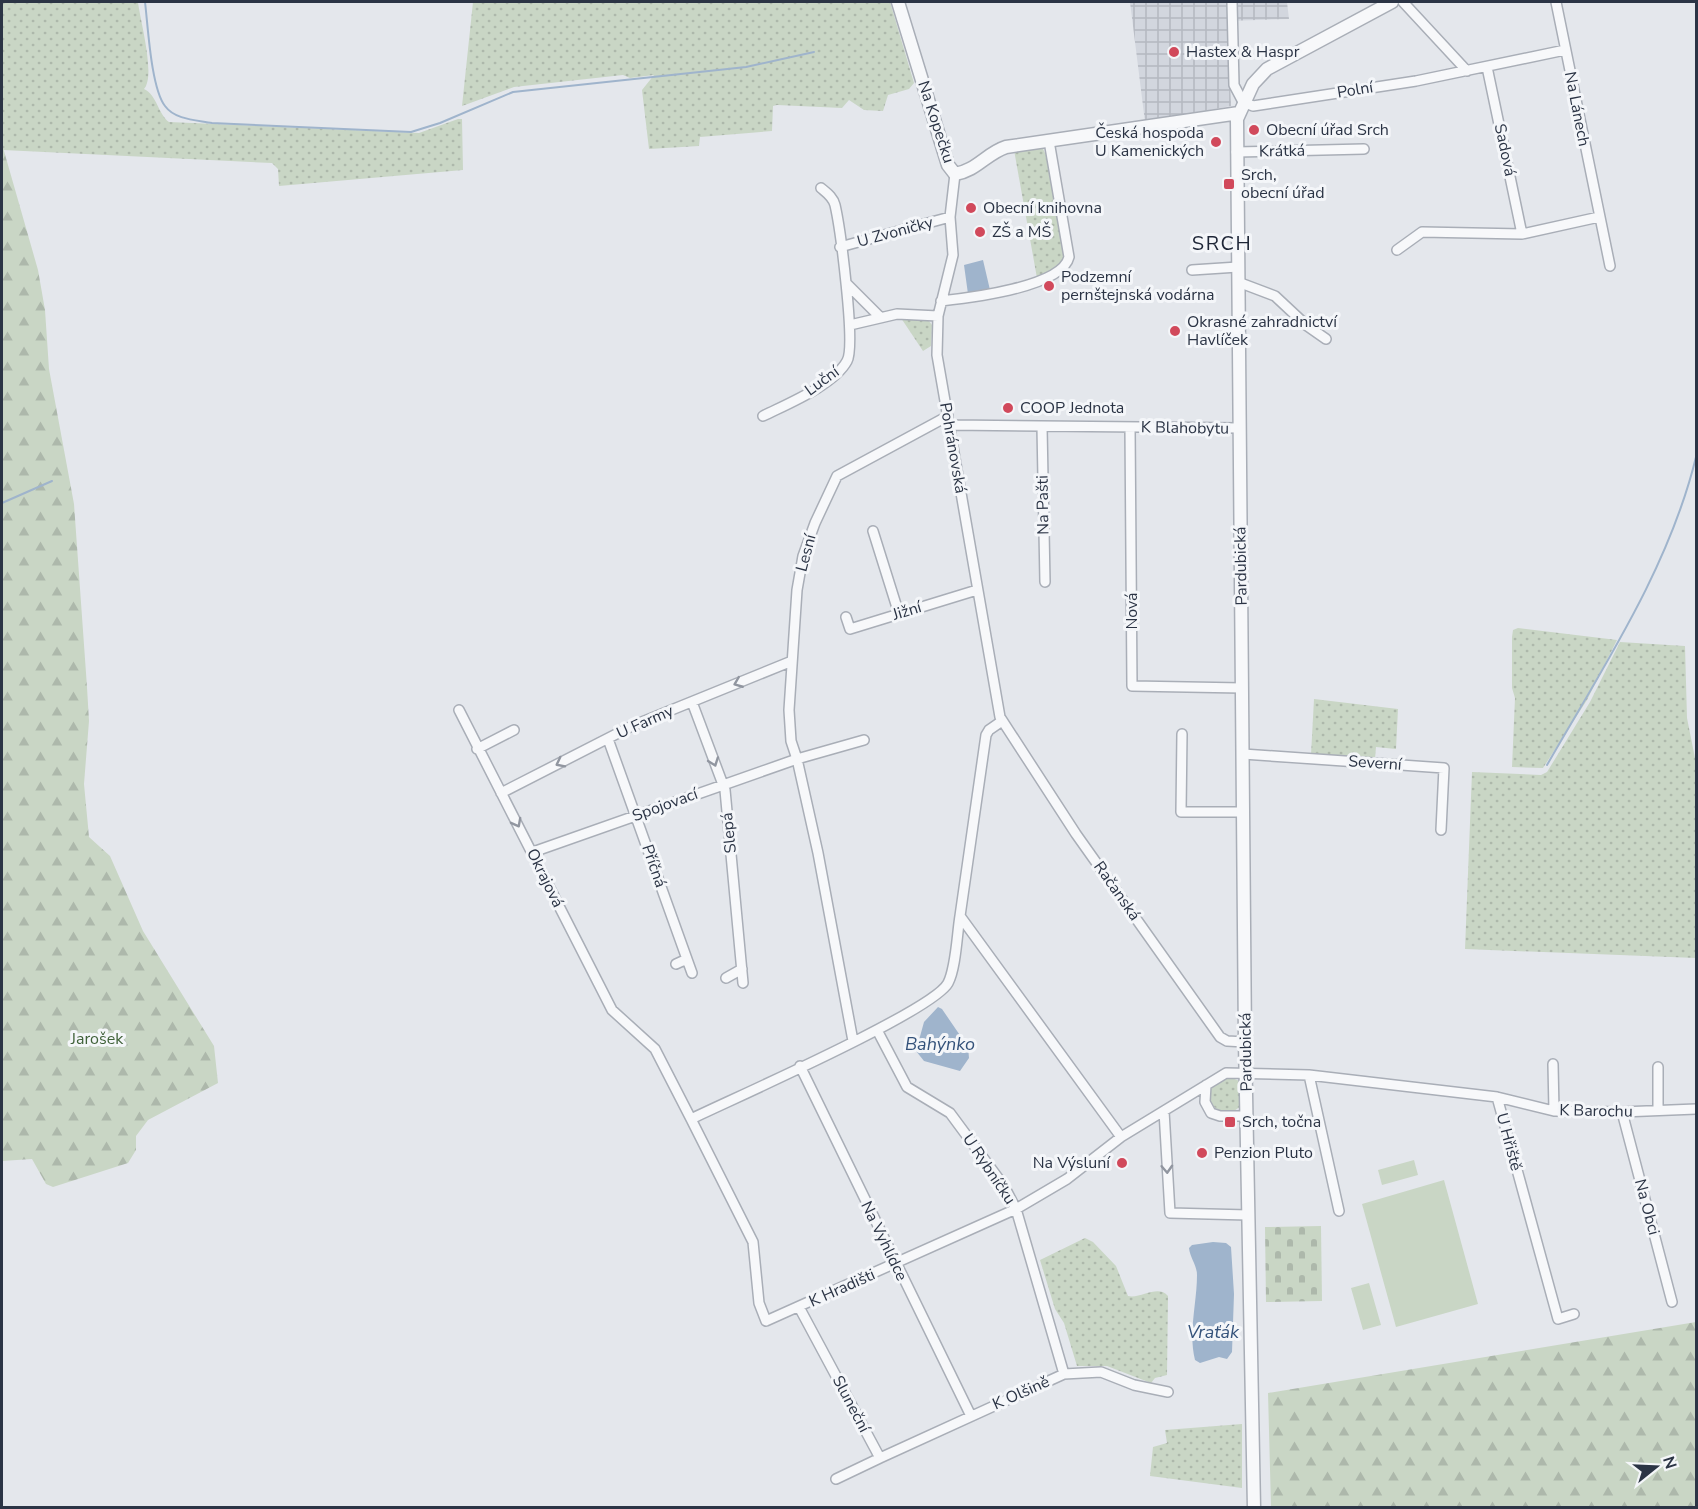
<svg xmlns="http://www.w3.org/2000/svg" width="1698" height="1509" font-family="'Nunito Sans',sans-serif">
  <defs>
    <pattern id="industrial-grid" width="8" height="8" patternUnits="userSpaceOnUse" patternTransform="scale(1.5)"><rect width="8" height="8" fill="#d2d6de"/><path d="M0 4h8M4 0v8" fill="none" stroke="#b4b8c0"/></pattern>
    <pattern id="green-dots" width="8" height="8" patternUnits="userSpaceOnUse" patternTransform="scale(1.5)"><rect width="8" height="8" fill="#c9d6c5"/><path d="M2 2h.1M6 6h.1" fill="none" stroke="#adb8ab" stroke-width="1.8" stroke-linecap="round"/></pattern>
    <pattern id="forest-firs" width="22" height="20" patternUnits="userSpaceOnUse" patternTransform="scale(1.5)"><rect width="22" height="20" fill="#c9d6c5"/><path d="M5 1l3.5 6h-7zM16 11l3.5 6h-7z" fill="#adb8ab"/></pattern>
    <pattern id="cemetery-stones" width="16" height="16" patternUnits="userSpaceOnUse" patternTransform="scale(1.5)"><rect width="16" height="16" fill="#c9d6c5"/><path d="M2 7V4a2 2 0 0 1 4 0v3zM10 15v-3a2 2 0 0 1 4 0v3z" fill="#adb8ab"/></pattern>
  </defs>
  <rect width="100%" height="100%" fill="#e4e7ec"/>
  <path fill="url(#industrial-grid)" d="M1130 2H1287L1289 19 1228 21 1231 106 1145 122Z"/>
  <path fill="url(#green-dots)" d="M2 2H138C140 20 156 76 144 89 157 95 158 114 169 122L419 133 458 119H462L463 170 279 186 278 169 272 163 3 150Z
    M473 2H890L914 83 909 89 888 95 883 111 864 110 849 100 842 108 777 105 773 106 772 131 700 137 699 146 649 149 642 90 654 75 630 78 623 75 514 87 462 106Z
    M1042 147 1047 157 1065 257 1061 268 1037 278 1014 150Z
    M901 318 929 321 932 325 931 346 923 351Z
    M1518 628 1617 640 1587 700 1543 768 1512 767 1515 698 1512 688V637L1513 630Z
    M1620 642 1685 646 1687 718 1696 763V958L1465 949 1472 772 1541 775 1547 772 1590 702Z
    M1314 699 1398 709 1396 749 1376 747 1375 759 1311 755Z
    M1232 1078 1242 1082 1241 1106 1234 1111H1219L1210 1103V1089L1222 1080Z
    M1085 1238 1093 1242 1116 1266 1128 1296C1141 1299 1158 1284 1168 1296L1167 1375 1155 1378 1151 1383 1107 1366H1077L1064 1323 1055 1309 1040 1260Z
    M1242 1424V1488L1150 1476 1153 1447 1167 1443 1165 1430Z"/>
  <path fill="url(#forest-firs)" d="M2 144 38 270 45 310 49 369 74 504 87 687 89 721 84 784 89 837 110 856 143 931 214 1046 218 1083 148 1120 136 1136V1150L128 1163 53 1187 46 1184 32 1159 2 1161Z
    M1696 1322V1507H1271L1268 1393Z"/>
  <path fill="url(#cemetery-stones)" d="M1321 1226 1322 1301 1266 1302 1265 1227Z"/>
  <path fill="#c9d6c5" d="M1414 1160 1418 1175 1382 1185 1378 1170Z
    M1444 1180 1478 1304 1396 1327 1362 1204Z
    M1369 1283 1381 1325 1363 1330 1351 1288Z"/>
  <path fill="#9fb4cc" d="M983 260 990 290 968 294 964 265Z
    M938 1007 942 1009 968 1047 969 1058 960 1071 924 1061 916 1051 924 1022Z
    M1213 1242 1226 1243 1231 1247 1234 1294 1232 1352 1227 1359 1219 1357 1200 1363 1195 1360C1188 1332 1197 1303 1197 1275 1197 1265 1190 1258 1189 1248L1192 1245Z"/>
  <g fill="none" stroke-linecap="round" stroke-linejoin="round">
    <path stroke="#9fb4cc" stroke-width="2" d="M145 2C148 26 151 88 165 106 175 120 197 120 212 123L411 132 440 123 513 92 746 67 814 52
      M2 503 52 481
      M1547 765C1603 667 1669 568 1696 457"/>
    <defs>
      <path id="minor" d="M1232 2 1234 85 1243 102 1253 106 1416 81 1565 50
        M1403 2 1467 71
        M1556 2 1610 266
        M1487 67 1522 234
        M1236 152 1364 149
        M955 174 950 217 953 255 938 316 937 355 1000 717 1076 834 1220 1037 1227 1041 1245 1042
        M840 247 950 217
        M1397 250 1422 232 1522 234 1599 217
        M1192 270 1238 267
        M1238 282 1275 296 1306 325 1326 339
        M846 283 880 317
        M941 301C969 298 1062 287 1069 257L1049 141
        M850 325 897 314 938 316
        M763 416C787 404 834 385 847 361 856 345 840 227 835 205 833 197 827 193 821 188
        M950 425 1240 428
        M1042 427 1045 582
        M1130 427 1132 686 1242 688
        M873 531 899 614
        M846 617 850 629 977 590
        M692 702 725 790 743 983
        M459 710 612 1010 655 1049 691 1119 753 1242 759 1303 766 1321 1016 1209 1067 1179 1121 1137
        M1002 721 989 730 986 735 960 916 1121 1137 1226 1073 1309 1075 1497 1097 1558 1319 1574 1314
        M1182 734 1181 812H1243
        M608 739 692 973
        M477 749 514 730
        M1243 754 1444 768 1441 830
        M501 793 632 726 792 661
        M533 852 797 759 791 741 789 710 797 590 803 556 815 523 837 476 948 416
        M676 964 687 959
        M726 978 742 969
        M877 1030 907 1087 950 1113 1004 1186 1016 1209 1064 1374
        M853 1041 818 853 797 759 864 740
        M1553 1064 1554 1111
        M800 1066 971 1416
        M1658 1067V1110
        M1309 1075 1339 1211
        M1206 1085 1205 1102 1211 1113 1220 1116H1247
        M1497 1097 1554 1111 1622 1112 1696 1109
        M1164 1111 1170 1213 1248 1215
        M1622 1112 1672 1302
        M691 1119C732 1099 933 1011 948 983 956 968 957 934 960 916
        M799 1307 880 1458 836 1479
        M880 1458 1064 1374 1101 1372 1134 1385 1168 1392"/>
      <path id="tertiary" d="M898 2 948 165 955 174C976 171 987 153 1006 147L1239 113
        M1254 1508 1245 1042 1237 119 1253 84 1267 69 1392 2"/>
    </defs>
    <use href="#minor" stroke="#a9aeb7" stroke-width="12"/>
    <use href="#tertiary" stroke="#a9aeb7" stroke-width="15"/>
    <use href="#minor" stroke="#f7f8fa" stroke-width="9"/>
    <use href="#tertiary" stroke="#f7f8fa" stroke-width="12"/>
  </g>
  <defs><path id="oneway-chevron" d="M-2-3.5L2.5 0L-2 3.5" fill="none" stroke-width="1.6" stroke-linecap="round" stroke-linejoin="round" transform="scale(1.5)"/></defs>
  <g stroke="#9196a0">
    <use href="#oneway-chevron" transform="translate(738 683) rotate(158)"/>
    <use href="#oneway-chevron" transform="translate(714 762) rotate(70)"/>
    <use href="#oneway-chevron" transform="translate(560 763) rotate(153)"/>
    <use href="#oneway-chevron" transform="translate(517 823) rotate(62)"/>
    <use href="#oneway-chevron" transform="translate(1167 1169) rotate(87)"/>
  </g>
  <g fill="#d1495b" stroke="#f4f6f9" stroke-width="2">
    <circle cx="1174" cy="52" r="6"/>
    <circle cx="1254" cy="130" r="6"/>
    <circle cx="1216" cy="142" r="6"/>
    <rect x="1223" y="178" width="12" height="12" rx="3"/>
    <circle cx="971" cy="208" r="6"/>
    <circle cx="980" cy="232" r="6"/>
    <circle cx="1049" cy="286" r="6"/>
    <circle cx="1175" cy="331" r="6"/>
    <circle cx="1008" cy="408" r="6"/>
    <rect x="1224" y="1116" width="12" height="12" rx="3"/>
    <circle cx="1202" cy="1153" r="6"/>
    <circle cx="1122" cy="1163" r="6"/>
  </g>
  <g text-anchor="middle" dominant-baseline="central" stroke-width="6" stroke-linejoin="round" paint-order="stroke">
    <g font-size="16" fill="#2b3445" stroke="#f4f6f9" text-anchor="start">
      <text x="1186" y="52">Hastex &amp; Haspr</text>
      <text x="1266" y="130">Obecní úřad Srch</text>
      <text x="1204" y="133" text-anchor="end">Česká hospoda<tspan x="1204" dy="18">U Kamenických</tspan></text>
      <text x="1241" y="175">Srch,<tspan x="1241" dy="18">obecní úřad</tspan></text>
      <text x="983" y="208">Obecní knihovna</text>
      <text x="992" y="232">ZŠ a MŠ</text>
      <text x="1061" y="277">Podzemní<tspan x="1061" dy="18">pernštejnská vodárna</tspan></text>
      <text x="1187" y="322">Okrasné zahradnictví<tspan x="1187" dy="18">Havlíček</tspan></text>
      <text x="1020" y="408">COOP Jednota</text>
      <text x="1242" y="1122">Srch, točna</text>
      <text x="1214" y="1153">Penzion Pluto</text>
      <text x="1110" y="1163" text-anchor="end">Na Výsluní</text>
    </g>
    <g font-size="16" fill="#2b3445" stroke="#f4f6f9">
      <text transform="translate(1355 90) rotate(-9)">Polní</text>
      <text transform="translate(1577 109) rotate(79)">Na Lánech</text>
      <text transform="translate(936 122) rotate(72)">Na Kopečku</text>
      <text transform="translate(1505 150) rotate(78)">Sadová</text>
      <text transform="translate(1282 151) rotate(-1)">Krátká</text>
      <text transform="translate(895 232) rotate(-15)">U Zvoničky</text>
      <text transform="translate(822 381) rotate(-36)">Luční</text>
      <text transform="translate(1185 428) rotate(1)">K Blahobytu</text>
      <text transform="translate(953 448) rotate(80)">Pohránovská</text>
      <text transform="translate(1043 505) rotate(-91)">Na Pašti</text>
      <text transform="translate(806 553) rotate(-75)">Lesní</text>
      <text transform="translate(1241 566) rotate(-91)">Pardubická</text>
      <text transform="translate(907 611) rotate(-17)">Jižní</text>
      <text transform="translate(1132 611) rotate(-90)">Nová</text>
      <text transform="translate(645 722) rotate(-24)">U Farmy</text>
      <text transform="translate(1375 763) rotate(4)">Severní</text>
      <text transform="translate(665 805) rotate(-20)">Spojovací</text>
      <text transform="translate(729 833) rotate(-96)">Slepá</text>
      <text transform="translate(654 866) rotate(71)">Příčná</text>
      <text transform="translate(545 878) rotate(64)">Okrajová</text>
      <text transform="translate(1117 891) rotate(55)">Račanská</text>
      <text transform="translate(1246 1052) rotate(-91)">Pardubická</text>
      <text transform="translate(1596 1111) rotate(1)">K Barochu</text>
      <text transform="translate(1509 1142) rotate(75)">U Hřiště</text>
      <text transform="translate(989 1169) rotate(56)">U Rybníčku</text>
      <text transform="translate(1647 1207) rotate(75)">Na Obci</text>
      <text transform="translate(884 1241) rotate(64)">Na Vyhlídce</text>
      <text transform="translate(842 1288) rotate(-24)">K Hradišti</text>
      <text transform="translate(1021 1393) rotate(-24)">K Olšině</text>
      <text transform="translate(851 1404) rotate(62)">Sluneční</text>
    </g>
    <g font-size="16" fill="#3f6138" stroke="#f4f6f9">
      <text x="97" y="1039">Jarošek</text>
    </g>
    <g font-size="18" font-style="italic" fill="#34527a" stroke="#f4f6f9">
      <text x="940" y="1044">Bahýnko</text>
      <text x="1213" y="1332">Vraťák</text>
    </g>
    <g font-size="20" letter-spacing="1.5" fill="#1d2536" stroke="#f4f6f9">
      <text x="1222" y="243">SRCH</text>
    </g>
  </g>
  <rect width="1698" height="1509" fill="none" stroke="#2b3445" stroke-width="6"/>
  <g transform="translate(1656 1467) rotate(72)" stroke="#f4f6f9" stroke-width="4.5" paint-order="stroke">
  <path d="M0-4.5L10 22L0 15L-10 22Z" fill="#2b3445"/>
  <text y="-9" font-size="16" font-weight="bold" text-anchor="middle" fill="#2b3445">N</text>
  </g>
</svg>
